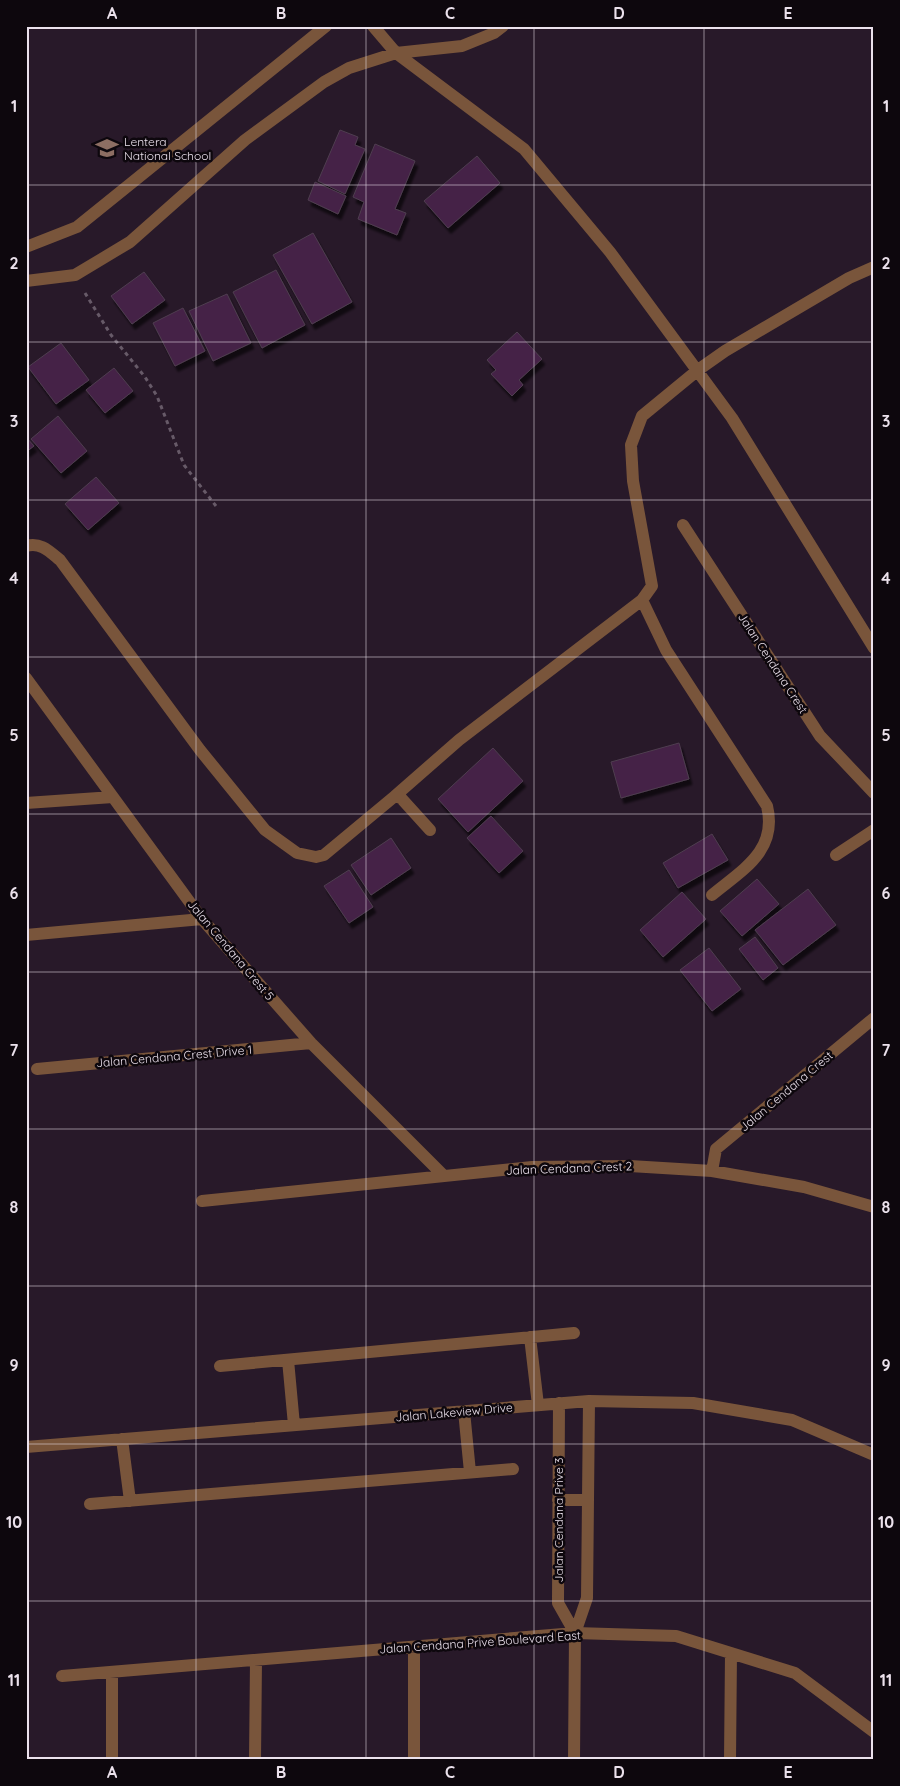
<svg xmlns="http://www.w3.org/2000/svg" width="900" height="1786" font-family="Quicksand,sans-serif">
  <defs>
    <filter id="shadow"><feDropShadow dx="3" dy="5.5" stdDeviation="1" flood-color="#0009"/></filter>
  </defs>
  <rect width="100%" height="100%" fill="#281929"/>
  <path fill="#442146" stroke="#4f3e50" filter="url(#shadow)" d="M340 130 358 137 355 145 365 149 345 194 318 181Z
    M375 144 415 161 395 209 406 213 397 235 358 219 364 202 353 197Z
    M477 156 500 183 448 228 424 201Z
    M315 182 346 196 338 214 308 200Z
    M313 233 352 302 312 324 273 255Z
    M276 270 305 325 262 348 233 292Z
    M144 272 165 300 132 324 111 296Z
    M227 294 251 343 213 361 189 311Z
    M183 308 205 351 175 366 153 323Z
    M517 332 542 359 519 380 523 385 512 396 491 374 496 370 487 360Z
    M61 343 89 380 56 404 28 367Z
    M114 368 133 391 105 413 86 390Z
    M58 416 87 451 61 473 31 439Z
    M26 437 34 446 26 452Z
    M96 477 119 503 88 530 65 504Z
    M679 743 689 779 621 798 611 762Z
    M493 748 523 781 468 832 438 799Z
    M491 816 523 851 499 873 467 838Z
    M712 834 728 860 678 888 663 863Z
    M391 838 411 868 371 895 351 865Z
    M349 870 373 907 349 923 324 886Z
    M757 879 779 904 742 936 720 911Z
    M808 889 836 925 783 965 755 930Z
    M682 892 706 919 663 957 640 930Z
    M755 937 778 968 763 980 739 949Z
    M709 948 741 989 712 1011 680 970Z"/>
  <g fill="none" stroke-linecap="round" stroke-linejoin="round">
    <path stroke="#675a68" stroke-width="3" stroke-dasharray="4 4" stroke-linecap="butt" d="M85 293 111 335 145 377 157 396 184 465 216 506"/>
    <path stroke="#79553b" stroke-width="12" d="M373 26 396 53 524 149 610 252 732 418 874 648
      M26 247 77 227 326 26
      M26 281 75 275 130 242 245 140 324 82 349 68 396 53 462 46 494 33 503 26
      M683 525 820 736 874 793
      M26 546C41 542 49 551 60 560L200 750 265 830 297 853 316 857 324 855 395 796 401 798 430 830
      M642 600 666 650 767 806C778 851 742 870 712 895
      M26 678 202 919 311 1043 444 1176
      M395 796 459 740 642 600 652 586 633 481 631 445 642 416 698 370 725 351 849 278 874 267
      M26 803 113 797
      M836 855 874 830
      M26 935 202 919
      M37 1069 311 1043
      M712 1171 716 1149 874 1018
      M202 1201 532 1167 630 1166 712 1171 804 1187 874 1207
      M530 1337 538 1405
      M288 1360 294 1425
      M220 1366 574 1333
      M559 1403 558 1603 575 1633
      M464 1411 470 1472
      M122 1439 130 1501
      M26 1447 589 1401 693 1403 792 1420 874 1455
      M558 1500H588
      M90 1504 513 1469
      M62 1676 575 1633 676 1636 795 1673 874 1732
      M112 1760V1672
      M255 1760 256 1660
      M414 1760V1647
      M574 1760 575 1633 587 1598 589 1401
      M730 1760 731 1653"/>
  </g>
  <path fill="none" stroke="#ebe1ec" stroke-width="1" stroke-opacity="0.55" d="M196 26V1760M366 26V1760M534 26V1760M704 26V1760M26 185H874M26 342H874M26 500H874M26 657H874M26 814H874M26 972H874M26 1129H874M26 1286H874M26 1444H874M26 1601H874"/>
  <defs>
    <symbol id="school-bare" viewBox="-9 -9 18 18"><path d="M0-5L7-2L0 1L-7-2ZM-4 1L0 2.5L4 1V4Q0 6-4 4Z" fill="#8d6e63" stroke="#0d070d" stroke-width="2.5" paint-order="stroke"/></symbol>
  </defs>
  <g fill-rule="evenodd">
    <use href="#school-bare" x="91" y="132" width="32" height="32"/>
  </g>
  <g text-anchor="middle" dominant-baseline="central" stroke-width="5" stroke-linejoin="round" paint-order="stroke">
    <g font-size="12" fill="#ebe1ec" stroke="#0d070d" text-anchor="start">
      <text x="124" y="141">Lentera<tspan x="124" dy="14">National School</tspan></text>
    </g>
    <g font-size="12" fill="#ebe1ec" stroke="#0d070d">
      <text transform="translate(773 663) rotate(57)">Jalan Cendana Crest</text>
      <text transform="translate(231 950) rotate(50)">Jalan Cendana Crest 5</text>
      <text transform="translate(174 1056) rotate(-5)">Jalan Cendana Crest Drive 1</text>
      <text transform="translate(786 1091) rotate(-40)">Jalan Cendana Crest</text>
      <text transform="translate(569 1168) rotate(-2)">Jalan Cendana Crest 2</text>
      <text transform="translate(454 1412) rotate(-5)">Jalan Lakeview Drive</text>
      <text transform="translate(558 1520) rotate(-90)">Jalan Cendana Prive 3</text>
      <text transform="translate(480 1642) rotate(-4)">Jalan Cendana Prive Boulevard East</text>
    </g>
  </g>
  <rect width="900" height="1786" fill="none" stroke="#0d070d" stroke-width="55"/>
  <rect x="28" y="28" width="844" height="1730" fill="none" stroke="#ebe1ec" stroke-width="2"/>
  <g font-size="16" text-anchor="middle" font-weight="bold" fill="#ebe1ec">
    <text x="112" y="19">A</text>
    <text x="281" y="19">B</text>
    <text x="450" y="19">C</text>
    <text x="619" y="19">D</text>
    <text x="788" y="19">E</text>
    <text x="14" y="112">1</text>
    <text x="886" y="112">1</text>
    <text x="14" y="269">2</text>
    <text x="886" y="269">2</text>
    <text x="14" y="427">3</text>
    <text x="886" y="427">3</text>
    <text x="14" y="584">4</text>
    <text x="886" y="584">4</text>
    <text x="14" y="741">5</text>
    <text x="886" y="741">5</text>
    <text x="14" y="899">6</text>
    <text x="886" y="899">6</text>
    <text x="14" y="1056">7</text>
    <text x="886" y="1056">7</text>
    <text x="14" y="1213">8</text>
    <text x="886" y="1213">8</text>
    <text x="14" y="1371">9</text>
    <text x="886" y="1371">9</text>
    <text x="14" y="1528">10</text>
    <text x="886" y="1528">10</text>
    <text x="14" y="1686">11</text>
    <text x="886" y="1686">11</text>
    <text x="112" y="1778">A</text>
    <text x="281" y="1778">B</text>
    <text x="450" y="1778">C</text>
    <text x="619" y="1778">D</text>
    <text x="788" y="1778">E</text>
  </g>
</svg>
